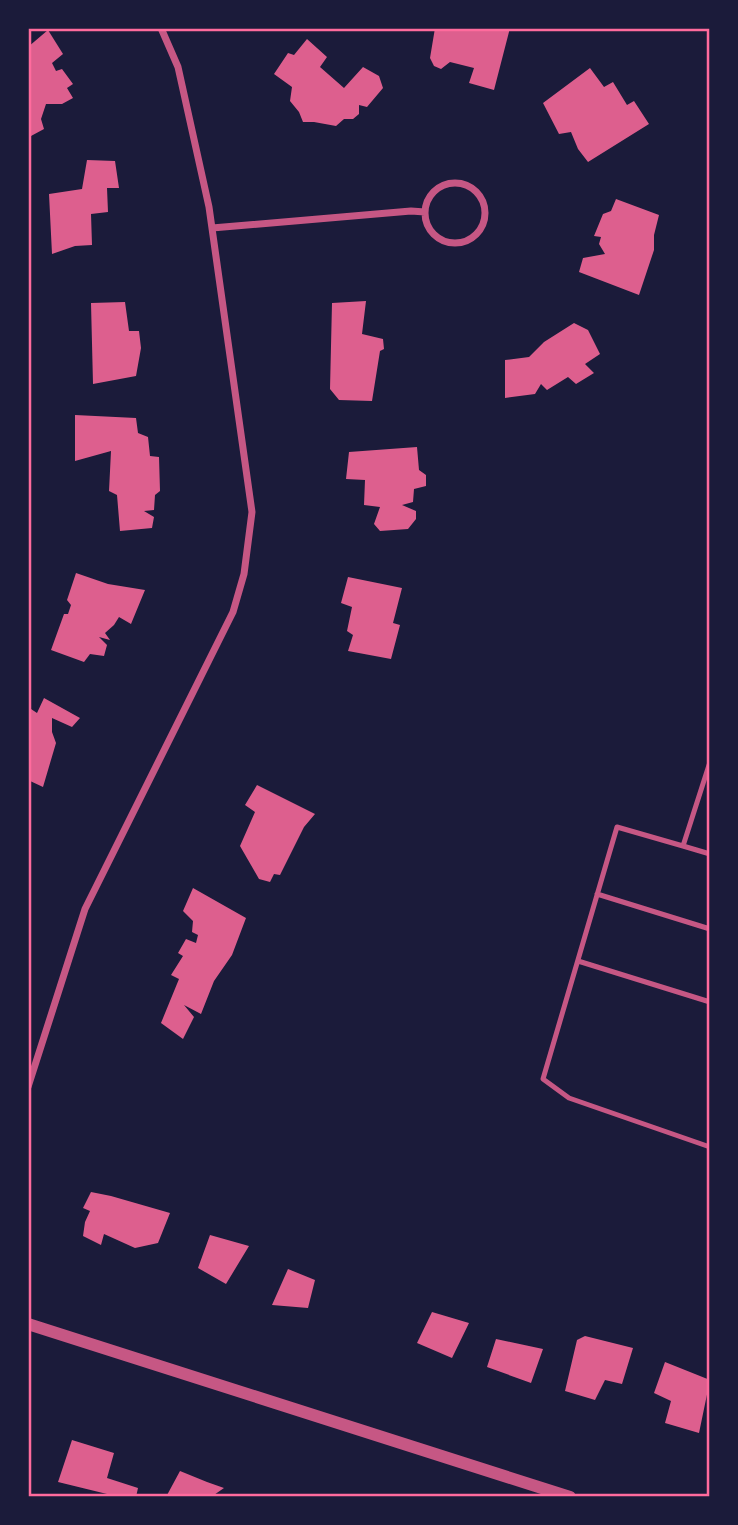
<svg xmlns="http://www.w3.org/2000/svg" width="738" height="1525" font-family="'Noto Sans',sans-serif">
  <rect width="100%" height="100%" fill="#1b1b3a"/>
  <path fill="#dd5f8e" d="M435 28H510L494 90 469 83 474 68 450 62 441 69 434 66 430 58Z
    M48 30 63 54 52 63 56 71 62 69 73 84 67 88 73 98 62 104H46L41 119 44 129 31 136 28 132V47Z
    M307 39 327 57 320 67 344 88 363 67 379 76 383 88 367 107 359 105V114L353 119H344L336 126 314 122H303L299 112 290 101 292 87 274 74 288 53 294 55Z
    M590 68 604 87 613 82 627 105 634 101 649 124 588 162 578 149 571 132 559 134 543 103Z
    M87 160 115 161 119 188H107L108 212 91 214 92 245 75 246 52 254 49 194 82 189Z
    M616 199 659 215 654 235V250L639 295 579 272 583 258 605 254 599 244 601 237 594 236 603 214 611 211Z
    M366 301 362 334 383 339 384 349 380 351 372 401 339 400 330 389 332 303Z
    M125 302 129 331H139L141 348 136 376 93 384 91 303Z
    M574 323 588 330 600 354 585 364 594 373 576 384 568 377 547 390 541 384 535 394 505 398V360L529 357 544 342Z
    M75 415 136 418 138 433 148 437 150 456 159 457 160 491 155 495 154 510 144 511 154 517 152 528 120 531 117 495 109 491 111 451 75 461Z
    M417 447 419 470 426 475V486L414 489 413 502 402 505 416 511V519L408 529 380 531 374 524 380 507 364 505 365 480 346 479 349 452Z
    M76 573 108 584 145 590 131 624 119 617 114 625 105 633 110 640 99 637 107 645 104 656 90 654 84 662 51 650 64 614H68L71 605 67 600Z
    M348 577 402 588 393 623 400 625 391 659 348 651 353 635 347 631 352 607 341 603Z
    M44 698 80 718 72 727 52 718V732L56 743 43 787 28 780V707L37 713Z
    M257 785 315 814 304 827 280 875 274 874 270 882 259 879 240 846 255 812 245 805Z
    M193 888 246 918 232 955 214 981 201 1014 184 1005 194 1017 183 1039 161 1023 179 979 171 975 183 956 178 953 186 939 196 943 198 935 192 932 193 921 183 911Z
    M91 1192 111 1196 170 1213 158 1243 135 1248 104 1234 101 1245 83 1236 85 1222 90 1211 83 1208Z
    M210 1235 249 1246 226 1284 198 1268Z
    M288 1269 315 1280 308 1308 272 1305Z
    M432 1312 469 1323 452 1358 417 1343Z
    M585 1336 633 1348 622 1384 605 1380 595 1400 565 1391 577 1340Z
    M496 1339 543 1349 531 1383 487 1367Z
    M665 1362 710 1380 699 1433 665 1423 671 1401 654 1393Z
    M72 1440 114 1453 107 1478 138 1488 136 1497H106L107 1494 58 1482Z
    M180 1471 207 1482 224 1488 211 1497H166Z"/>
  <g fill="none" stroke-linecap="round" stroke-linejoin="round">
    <path stroke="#c65784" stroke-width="5" d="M710 762 683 846 617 827 543 1079 569 1098 710 1147
      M683 846 710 854
      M597 894 710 929
      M578 961 710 1002"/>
    <path stroke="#c65784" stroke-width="7" d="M425 213a30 30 0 1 1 60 0a30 30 0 1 1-60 0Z
      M212 228 411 211 425 212
      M28 1087 85 909 233 612 244 574 252 512 209 207 178 67 161 28"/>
    <path stroke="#c65784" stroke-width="12" d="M28 1324 570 1497"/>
  </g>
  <rect width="738" height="1525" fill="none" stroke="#1b1b3a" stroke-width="60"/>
  <rect x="30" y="30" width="678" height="1465" fill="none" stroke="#ff6b9d" stroke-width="2.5"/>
</svg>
